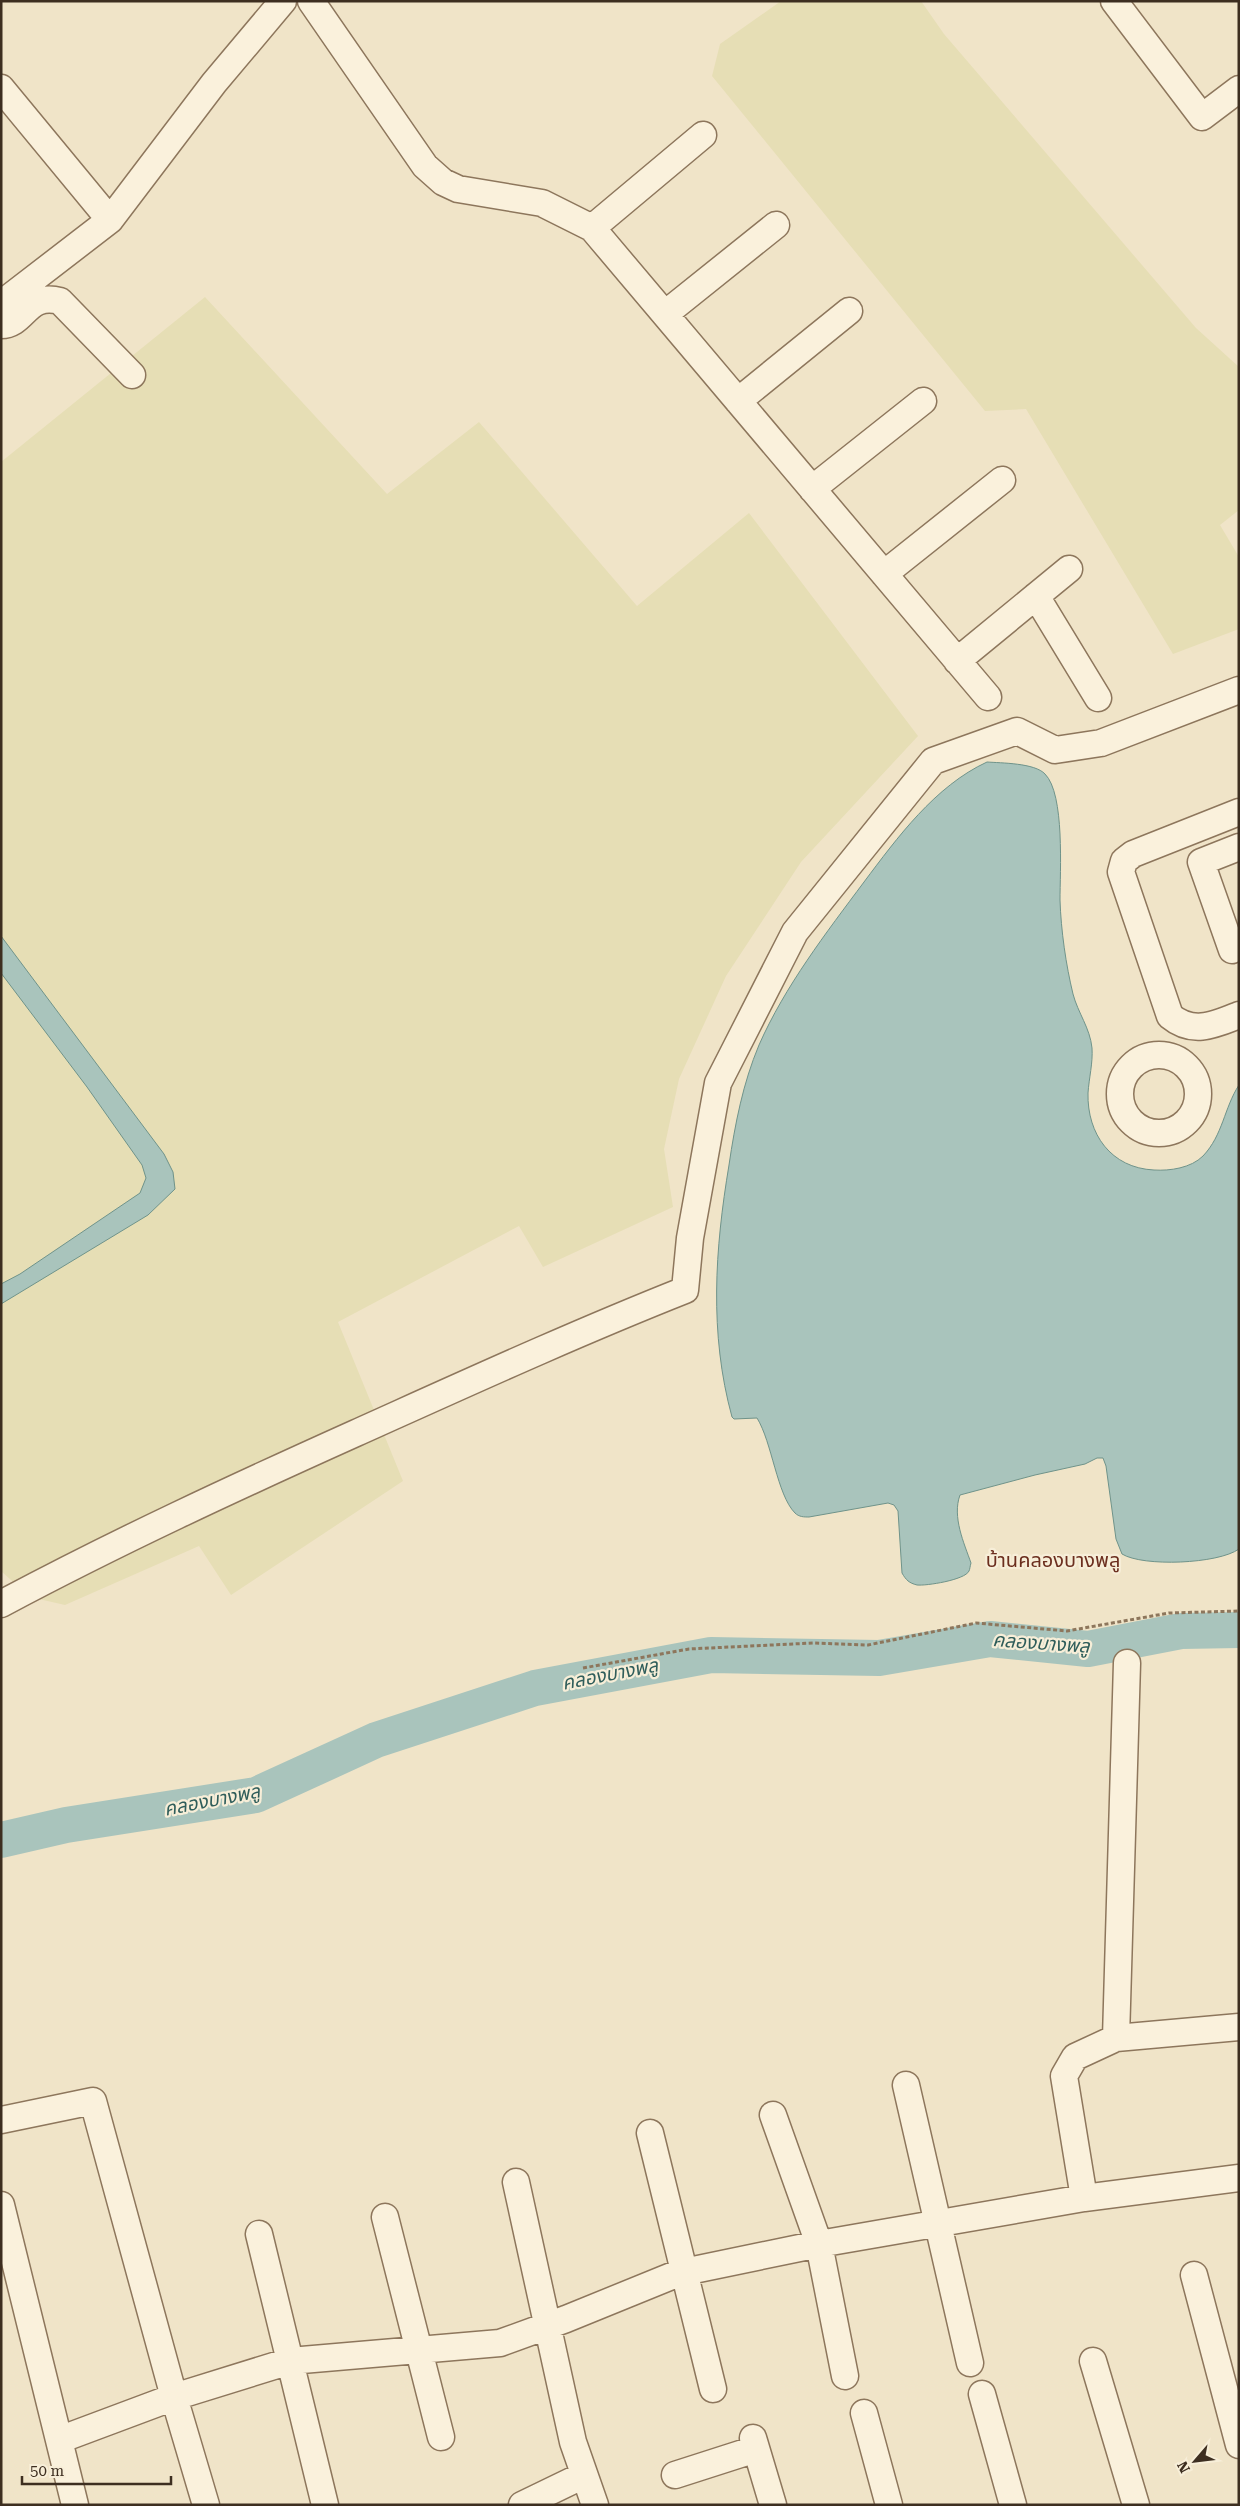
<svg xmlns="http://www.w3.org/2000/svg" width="1240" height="2506" font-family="'Roboto Serif','Noto Sans Thai',serif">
  <rect width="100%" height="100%" fill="#f0e4c8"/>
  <path fill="#e6deb5" d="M781 1H921L944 34 1196 328 1239 367V510L1220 525 1239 557V629L1173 654 1026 409 985 411 712 76 720 44Z
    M205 297 387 494 479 422 637 606 749 513 918 736 801 862 726 976 679 1079 664 1149 673 1207 543 1267 519 1226 338 1322 403 1481 231 1595 199 1546 65 1605 30 1597 1 1571V462Z"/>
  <path fill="#a9c4bc" stroke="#6f938a" d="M987 762C1001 763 1035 763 1045 774 1065 794 1060 872 1060 900 1061 931 1066 965 1073 994 1078 1013 1090 1028 1092 1048 1093 1063 1089 1078 1088 1093 1087 1134 1111 1168 1154 1170 1170 1171 1191 1168 1203 1156 1223 1135 1224 1108 1239 1085V1549C1218 1564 1143 1567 1122 1554L1116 1539 1106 1466 1103 1458H1097L1085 1464 1035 1475 960 1495C952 1517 964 1543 971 1563 970 1566 970 1569 969 1571 965 1580 926 1586 917 1585 909 1583 906 1580 902 1573L898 1511 894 1505 888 1503 809 1517C804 1517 799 1517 795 1513 777 1495 772 1442 757 1418L734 1419 732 1417C709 1333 715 1249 729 1165 735 1124 743 1083 759 1045 785 986 826 933 864 882 897 838 935 786 987 762Z
    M1 936 164 1154 173 1172 175 1189 148 1215 1 1304V1284L20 1274 140 1193 146 1178 142 1165 87 1087 1 973Z"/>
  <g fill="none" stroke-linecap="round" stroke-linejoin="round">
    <path stroke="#a9c4bc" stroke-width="36" d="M1 1840 66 1825 256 1795 376 1740 535 1688 711 1655 879 1658 990 1639 1088 1649 1181 1631 1239 1630"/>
    <defs>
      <path id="minor" d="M311 1 425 166 443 182 458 189 542 203 592 228 988 697
        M1114 1 1202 117 1239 89
        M1 88 110 220
        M592 228 703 135
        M1 304 110 220 214 83 283 1
        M665 314 776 225
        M1 325C25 325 26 292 60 301L132 375
        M738 401 849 311
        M812 489 923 401
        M884 574 1002 480
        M1036 596 1098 698
        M957 661 1069 569
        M1239 812 1133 854 1124 861 1121 872 1170 1016C1193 1035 1214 1025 1239 1015
        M1232 950 1201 862 1239 847
        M1120 1094a39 39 0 1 1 78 0a39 39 0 1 1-78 0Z
        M1 1604C117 1542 236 1487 356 1433 465 1384 574 1334 685 1290L690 1238 718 1083 795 932 933 761 1017 731 1055 750 1101 743 1239 690
        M1116 2038 1127 1663
        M906 2085 970 2363
        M773 2115 819 2244 845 2376
        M1 2120 93 2101 174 2397 206 2505
        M650 2133 713 2389
        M516 2182 573 2442 595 2505
        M1084 2198 1064 2076 1075 2057 1116 2038 1239 2027
        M1 2205 75 2505
        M385 2217 441 2437
        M259 2234 325 2505
        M1194 2275 1239 2445
        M1093 2361 1136 2505
        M982 2394 1013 2505
        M864 2413 889 2505
        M753 2438 773 2505
        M59 2440 174 2397 290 2361 500 2343 566 2319 679 2273 819 2244 1084 2198 1239 2178
        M675 2475 756 2449
        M522 2505 584 2475"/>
    </defs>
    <use href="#minor" stroke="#8d765c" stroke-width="29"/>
    <path stroke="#8d765c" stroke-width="3" stroke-dasharray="4 2.5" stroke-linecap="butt" d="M583 1668 689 1649 813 1643 868 1645 976 1623 1067 1631 1169 1613 1239 1611"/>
    <use href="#minor" stroke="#faf1dc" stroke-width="26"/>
  </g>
  <g text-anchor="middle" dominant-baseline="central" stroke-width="4.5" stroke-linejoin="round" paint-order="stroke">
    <g font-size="19" font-style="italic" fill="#2f5d5a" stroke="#f7eed8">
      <text transform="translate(1041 1643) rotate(4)">คลองบางพลู</text>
      <text transform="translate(610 1674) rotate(-11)">คลองบางพลู</text>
      <text transform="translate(212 1800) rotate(-11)">คลองบางพลู</text>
    </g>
    <g font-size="20" fill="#6b2e1e" stroke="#f7eed8">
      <text x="1053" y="1560">บ้านคลองบางพลู</text>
    </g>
  </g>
  <rect width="1240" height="2506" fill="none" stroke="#3d2e20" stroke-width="5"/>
  <g transform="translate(1195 2461) rotate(242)" stroke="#f7eed8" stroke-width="4" paint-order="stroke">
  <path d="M0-4L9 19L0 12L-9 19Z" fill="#3d2e20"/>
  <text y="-8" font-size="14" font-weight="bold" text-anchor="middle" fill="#3d2e20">N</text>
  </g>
  <path d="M22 2476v8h149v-8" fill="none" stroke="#3d2e20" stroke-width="2.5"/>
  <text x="30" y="2476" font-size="15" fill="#3d2e20" stroke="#f7eed8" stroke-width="4" paint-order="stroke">50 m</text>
</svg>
